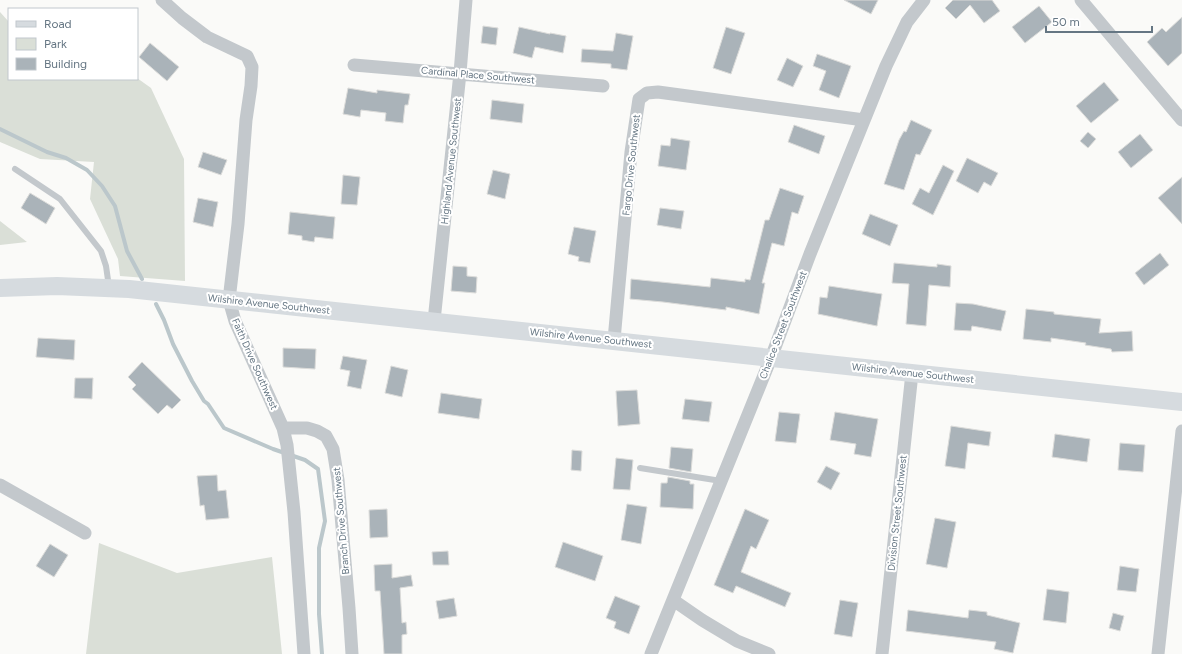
<svg xmlns="http://www.w3.org/2000/svg" width="1182" height="654" font-family="Figtree,sans-serif">
  <rect width="100%" height="100%" fill="#fafaf8"/>
  <path fill="#dadfd7" d="M0 12 9 22V79H137V78L151 88 184 159 185 281 120 276 118 259 90 199 94 162 40 159 0 142Z
    M0 221 27 242 0 245Z
    M99 543 177 573 272 557 282 654H86Z"/>
  <g fill="none" stroke-linecap="round" stroke-linejoin="round">
    <path stroke="#bbc7cb" stroke-width="4" d="M0 129 47 152 66 158 87 170 102 186 115 206 127 251 142 279
      M156 304 164 320 173 344 192 381 204 401 208 404 224 428 273 449 305 460 318 469 325 521 319 548V614L322 654"/>
  </g>
  <path fill="#aab3b9" stroke="#dcdcda" d="M844 0H878L871 14Z
    M953 0H992L1000 11 984 23 970 5 956 19 945 8Z
    M1039 6 1052 22 1025 43 1012 27Z
    M1182 17V53L1168 66 1147 42 1162 28 1166 32Z
    M483 26 498 28 496 45 481 43Z
    M519 27 550 34V33L566 36 563 53 535 47 532 58 513 53Z
    M726 27 745 33 731 74 713 68Z
    M616 33 633 36 627 70 611 68V64L581 62 582 49 613 51Z
    M150 43 179 67 167 81 139 57Z
    M817 54 851 66 839 98 819 90 826 71 813 66Z
    M787 58 803 66 793 87 777 80Z
    M1104 82 1119 100 1091 123 1076 106Z
    M348 88 377 93V90L410 94 408 105H405L403 123 385 121 386 113 361 110 360 117 343 114Z
    M492 100 524 104 522 123 490 119Z
    M911 120 932 130 920 155 916 154 904 190 884 184 899 140 904 131 906 132Z
    M794 125 825 136 819 154 788 142Z
    M1088 132 1096 139 1088 148 1080 141Z
    M1140 134 1153 150 1131 168 1118 152Z
    M671 138 690 141 686 170 658 166 661 145 670 146Z
    M203 152 227 160 221 175 198 167Z
    M967 158 998 173 991 186 984 182 978 193 956 181Z
    M943 165 954 171 933 215 912 204 920 188 929 193Z
    M493 170 510 174 505 199 487 194Z
    M343 175 360 177 357 205 341 204Z
    M1182 177V224L1158 198Z
    M780 188 804 196 798 214 792 212 784 246 772 243 762 283H765L759 314 726 307V310L663 302 630 299 631 279 710 287 711 278 745 282V279L750 280 765 220H769Z
    M30 193 55 208 46 224 21 208Z
    M198 198 218 202 213 227 193 222Z
    M660 208 684 211 681 229 657 225Z
    M290 212 335 217 333 239 315 237 314 242 302 240V236L288 234Z
    M870 214 898 225 890 246 862 234Z
    M574 227 596 231 590 263 578 261 579 257 568 254Z
    M1160 253 1169 265 1144 285 1135 273Z
    M894 263 937 267V264L951 266 950 287 929 285 926 326 906 324 909 284 892 283Z
    M453 266 467 267V276L477 277 476 293 451 291Z
    M829 286 882 294 877 326 818 314 820 297 827 298Z
    M956 303 973 304 1006 311 1001 331 972 326 971 331 954 330Z
    M1026 309 1054 312V314L1101 319 1099 333 1132 331 1133 351 1112 352 1111 349 1085 345 1086 343 1051 338V342L1023 339Z
    M38 338 75 340 74 360 36 357Z
    M283 348 316 349 315 369 283 367Z
    M343 356 367 360 361 389 347 386 350 371 340 369Z
    M142 362 181 400 172 409 167 405 158 414 132 389 136 385 128 377Z
    M391 366 408 370 402 397 385 393Z
    M75 378H93L92 399 74 398Z
    M637 390 640 424 618 426 616 391Z
    M441 393 482 399 479 419 438 413Z
    M685 399 712 402 709 422 682 419Z
    M779 412 800 414 796 443 775 441Z
    M835 412 878 419 871 457 854 454 856 444 830 440Z
    M951 426 991 432 989 446 968 443 965 469 945 466Z
    M1055 434 1090 439 1087 462 1052 457Z
    M1120 443 1145 445 1143 472 1118 470Z
    M671 447 693 449 691 472 669 468Z
    M572 450 582 451 581 471 571 470Z
    M616 458 633 460 630 490 613 489Z
    M826 466 840 473 831 490 817 482Z
    M217 475 218 491 226 490 229 518 206 520 204 505 200 506 197 476Z
    M668 477 690 481V484H694L693 509 660 507 661 483H667Z
    M627 504 647 507 641 544 621 540Z
    M387 509 388 537 370 538 369 510Z
    M745 509 769 520 756 549 751 546 741 572 791 593 785 607 736 586 733 593 714 585Z
    M935 518 956 522 947 568 926 564Z
    M563 542 603 556 595 581 555 567Z
    M50 544 68 555 54 577 36 566Z
    M448 551 449 565H433L432 552Z
    M392 564V578L411 575 413 586 400 588 402 623 406 622 407 634 402 635V654H384L380 591H375L374 565Z
    M1120 566 1139 569 1136 592 1117 590Z
    M1047 589 1069 592 1066 623 1043 620Z
    M615 596 640 606 629 634 614 628 616 622 606 618Z
    M454 598 457 616 439 619 436 601Z
    M840 600 858 603 852 637 834 634Z
    M908 610 968 618 969 610 987 612V615L1020 623 1013 653 994 649 996 642 906 631Z
    M1113 613 1124 616 1120 631 1109 628Z"/>
  <g fill="none" stroke-linecap="round" stroke-linejoin="round">
    <path stroke="#c3c8cc" stroke-width="6" d="M15 169 60 199 101 251 106 266 109 287
      M640 468 721 481"/>
    <path stroke="#c3c8cc" stroke-width="13" d="M162 0 182 18 207 37 247 56 252 67 251 86 246 120 238 224 229 300 235 321 283 428 287 445 294 512 304 654
      M1081 0 1182 120
      M354 65 603 86
      M434 321 460 73 466 0
      M614 340 631 152 639 99 647 93 658 92 864 120
      M283 428H307L317 431 326 436 333 449 338 480 349 608 352 654
      M0 485 85 533
      M673 600 702 620 737 641 769 654
      M651 654 771 358 810 254 886 66 907 22 924 0
      M882 654 912 373
      M1158 654 1182 431"/>
    <path stroke="#d6dbdf" stroke-width="18" d="M0 288 57 286 129 289 1182 402"/>
  </g>
  <g text-anchor="middle" dominant-baseline="central" stroke-width="4" stroke-linejoin="round" paint-order="stroke">
    <g font-size="10" fill="#657683" stroke="#fff">
      <text transform="translate(478 75) rotate(5)">Cardinal Place Southwest</text>
      <text transform="translate(451 161) rotate(-84)">Highland Avenue Southwest</text>
      <text transform="translate(631 165) rotate(-84)">Fargo Drive Southwest</text>
      <text transform="translate(269 304) rotate(6)">Wilshire Avenue Southwest</text>
      <text transform="translate(783 325) rotate(-69)">Chalice Street Southwest</text>
      <text transform="translate(591 338) rotate(6)">Wilshire Avenue Southwest</text>
      <text transform="translate(255 364) rotate(66)">Faith Drive Southwest</text>
      <text transform="translate(913 373) rotate(6)">Wilshire Avenue Southwest</text>
      <text transform="translate(897 513) rotate(-84)">Division Street Southwest</text>
      <text transform="translate(341 521) rotate(-95)">Branch Drive Southwest</text>
    </g>
  </g>
  <rect x="8" y="8" width="130" height="72" fill="#ffffff" stroke="#c1c8cd"/>
  <rect x="16" y="21" width="20" height="6" fill="#d6dbdf" stroke="#c1c8cd"/>
  <text x="44" y="28" font-size="12" fill="#657683">Road</text>
  <rect x="16" y="38" width="20" height="12" fill="#dadfd7" stroke="#c1c8cd"/>
  <text x="44" y="48" font-size="12" fill="#657683">Park</text>
  <rect x="16" y="58" width="20" height="12" fill="#aab3b9" stroke="#c1c8cd"/>
  <text x="44" y="68" font-size="12" fill="#657683">Building</text>
  <path d="M1046 26v6h106v-6" fill="none" stroke="#657683" stroke-width="2"/>
  <text x="1052" y="26" font-size="12" fill="#657683" stroke="#ffffff" stroke-width="3" paint-order="stroke">50 m</text>
</svg>
